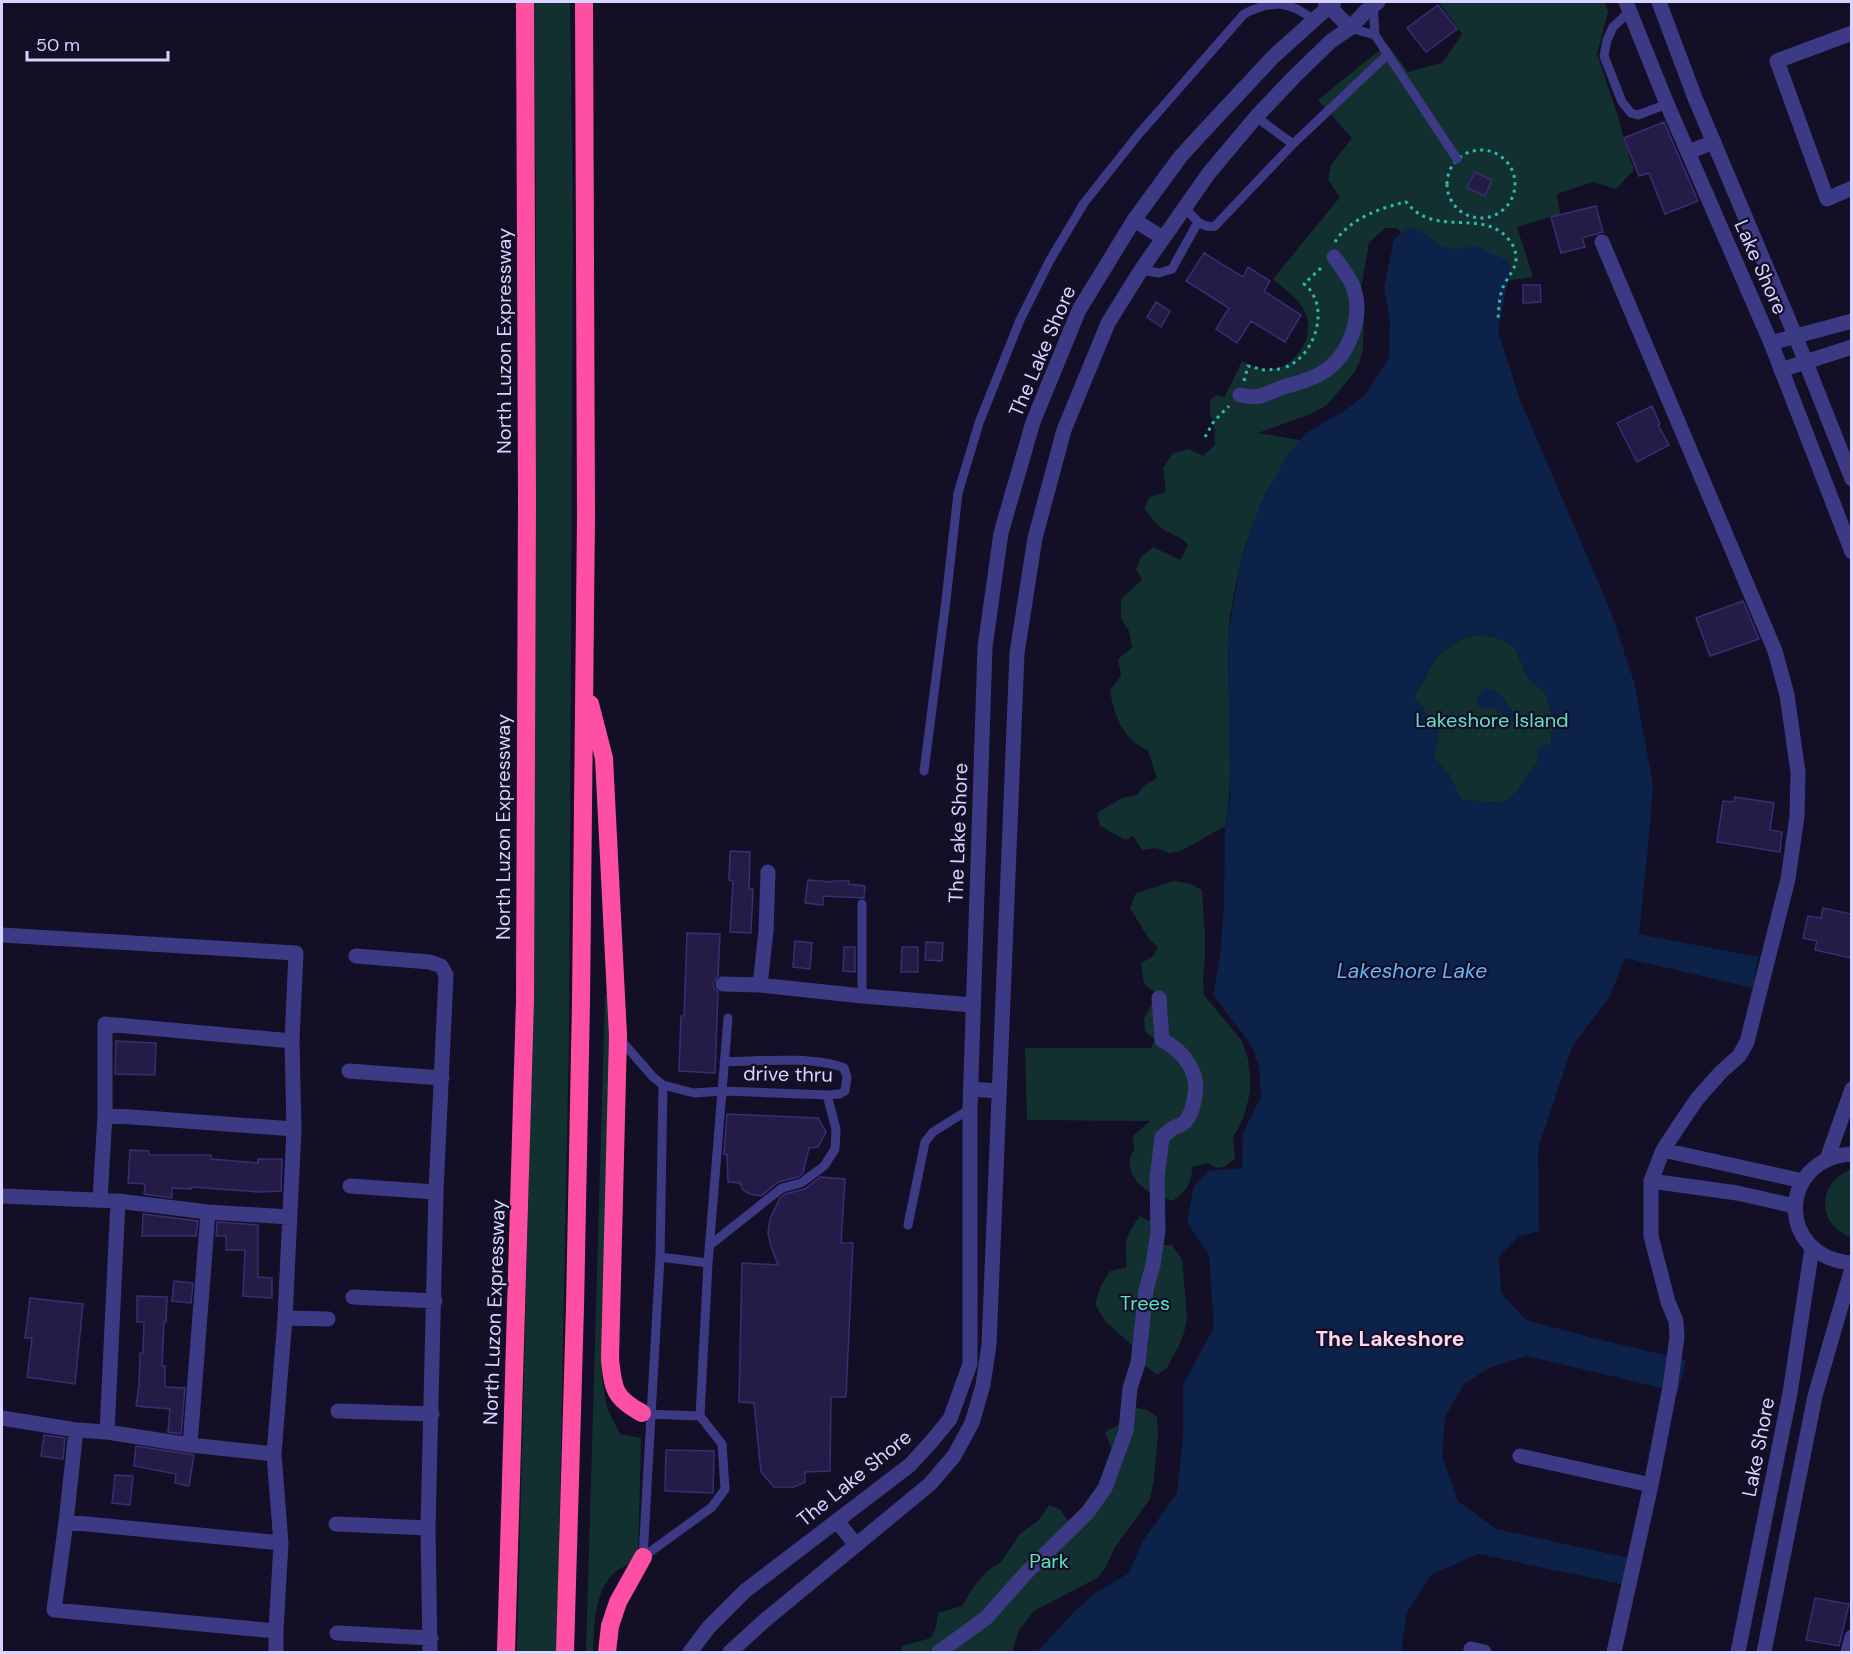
<svg xmlns="http://www.w3.org/2000/svg" width="1853" height="1654" font-family="'DM Sans',sans-serif">
  <rect width="100%" height="100%" fill="#130f26"/>
  <path fill="#12302f" d="M534 2H570L573 216 569 1038 557 1652H517L532 1045 536 217Z
    M1439 2H1605L1608 12 1597 54 1619 119 1623 137 1634 170 1616 189 1593 182 1557 194 1560 214 1517 227 1533 277 1500 282 1417 244 1396 228H1385L1369 243 1358 305 1364 320 1363 349 1360 361 1354 373 1327 405 1313 413 1258 433 1300 440C1264 490 1245 534 1234 594 1232 609 1228 625 1228 639 1227 702 1236 765 1225 826L1181 851 1169 853 1156 848 1142 850 1133 836 1126 840 1100 826 1097 813 1122 798 1137 795 1145 785 1157 778 1148 751C1123 739 1114 716 1110 690L1121 676 1118 659 1132 648 1129 631 1121 619V599L1142 580 1136 569 1141 557 1153 547 1180 560 1188 545C1181 536 1178 538 1168 532 1157 526 1151 518 1144 508L1150 497 1166 492 1163 468 1173 453 1189 449 1203 456 1215 445 1214 421 1210 415V400L1217 395 1224 398 1242 361C1249 364 1257 369 1264 370 1293 372 1317 338 1305 312 1299 298 1283 288 1273 279L1340 197 1328 180 1331 165 1352 138 1318 100 1387 44 1408 72 1442 63 1462 34Z
    M1473 635 1496 637 1515 648 1528 679 1545 691 1553 718 1551 744 1537 764 1526 776 1516 793 1501 803 1461 800 1449 774 1434 758 1439 729 1414 697C1435 665 1432 649 1473 635Z
    M1174 881 1191 884 1202 890 1205 935V958L1203 975 1204 995 1242 1041 1248 1059 1250 1074V1092L1245 1113 1239 1127 1233 1136 1235 1159 1224 1167 1216 1168 1208 1163 1192 1167C1192 1184 1186 1192 1172 1201 1164 1198 1155 1195 1148 1191 1134 1183 1123 1163 1134 1150L1133 1136 1150 1121 1027 1120 1025 1048H1151L1155 1040 1145 1031 1144 1019 1157 994 1144 984 1141 963 1152 957 1158 948 1147 936 1130 908 1136 893Z
    M608 993 612 995 608 1236 602 1379 607 1408 620 1434 641 1438 638 1560C630 1564 619 1568 613 1574 593 1595 595 1626 593 1652H586L605 995Z
    M1851 1169V1237C1816 1225 1817 1183 1851 1169Z
    M1140 1216 1157 1225 1162 1245H1172L1182 1259 1187 1317 1184 1333 1179 1345 1167 1368 1157 1375 1142 1363 1136 1349 1105 1321 1095 1304 1101 1286 1110 1271 1127 1267C1124 1244 1125 1235 1140 1216Z
    M1132 1407 1147 1410 1157 1417 1158 1435 1154 1478 1150 1499 1115 1547 1106 1567 1097 1578 1034 1611 1019 1630 1012 1652H901L902 1646 931 1638 936 1627 938 1613 962 1606 972 1589 987 1571 1000 1563 1020 1534 1039 1520 1049 1505 1061 1510 1073 1529 1105 1500 1114 1454 1105 1432 1125 1422Z"/>
  <path fill="#0c2248" fill-rule="evenodd" d="M1408 227 1423 232 1437 244 1455 249 1478 246 1490 253 1510 261V271L1498 331 1520 400 1611 612 1634 682 1653 784 1649 838 1639 934 1758 957 1753 988 1625 958 1610 996 1572 1047 1538 1149 1539 1231 1519 1236 1499 1256 1501 1293 1526 1320 1593 1338 1686 1360 1678 1392 1527 1356 1489 1368 1464 1384 1445 1417 1442 1456 1458 1501 1496 1529 1634 1559 1630 1586 1478 1554 1431 1575 1407 1612 1401 1652H1037L1074 1612 1094 1594 1129 1573 1142 1542 1177 1493 1183 1435V1385L1214 1327 1209 1255 1187 1222 1194 1186 1209 1171 1242 1168 1243 1133 1261 1097 1259 1067 1252 1046 1213 994 1220 957 1224 904 1225 826 1230 798 1228 637 1240 566 1253 523 1262 500 1284 461 1300 440 1311 430 1341 413 1364 396 1389 358 1390 321 1384 289 1394 239ZM1473 635 1496 637 1515 648 1528 679 1545 691 1553 718 1551 744 1539 747 1537 764 1526 776 1516 793 1501 803 1461 800 1449 774 1434 758 1439 729 1414 697C1435 664 1432 649 1473 635Z
    M1485 689C1509 693 1500 698 1514 713V718L1511 720C1504 717 1501 711 1494 709 1493 709 1485 708 1484 708 1472 705 1478 694 1485 689Z"/>
  <path fill="#241b47" stroke="#3b2d73" stroke-width="1.5" d="M1438 5 1457 29 1426 52 1407 28Z
    M1664 122 1698 201 1665 214 1649 173 1639 176 1624 138Z
    M1475 172 1492 180 1485 196 1467 188Z
    M1596 206 1603 232 1582 238 1585 247 1561 253 1551 217Z
    M1204 253 1243 277 1248 267 1270 281 1264 291 1301 315 1285 342 1251 321 1237 343 1216 329 1229 308 1186 281Z
    M1523 285H1540L1541 302 1523 303Z
    M1156 302 1170 311 1161 327 1147 317Z
    M1652 406 1660 424 1658 425 1669 445 1637 462 1617 423Z
    M1743 601 1759 639 1710 656 1696 618Z
    M1735 797 1774 803 1770 830 1782 832 1780 852 1717 842 1723 801 1734 802Z
    M730 851 750 852 749 889H753L751 933 730 932 733 881 729 880Z
    M808 880 832 882V881H849V884L865 886 864 898 823 896V905L805 903Z
    M1823 908 1851 914V958L1815 950 1817 941 1803 938 1808 916 1821 918Z
    M687 933 720 934 718 976 713 983 714 988 718 992 715 1073 679 1071 681 1016H684Z
    M795 941 812 943 810 969 793 967Z
    M926 942 943 943 942 961 925 960Z
    M844 947H855V972L843 971Z
    M902 947H918V972H901Z
    M116 1041 156 1043 155 1075 115 1074Z
    M727 1114 818 1118 826 1132 818 1147 809 1148 803 1173 798 1177 778 1182 761 1196 750 1194 743 1190 740 1183 728 1182 727 1155 724 1154Z
    M130 1150 149 1151V1155H211V1159L258 1163V1159H282L281 1191 258 1192 191 1187V1189L172 1188V1198L144 1194 145 1184 128 1183Z
    M820 1177 845 1179 841 1243H853L846 1397H831L830 1471 805 1472V1482L794 1487H774L761 1472 754 1403 739 1402 742 1263 778 1265 771 1246 768 1233 770 1219 780 1198 785 1194 805 1189Z
    M143 1214 198 1221 196 1236H142Z
    M217 1222 258 1225V1277L272 1278V1298L243 1296 245 1250H226V1236H216Z
    M174 1281 193 1283 191 1303 172 1301Z
    M137 1296 167 1297 166 1322H164L162 1366H165V1387L185 1388 181 1434 168 1432 170 1409 136 1406 139 1386 140 1353H143L144 1322H137Z
    M30 1298 83 1304 75 1384 27 1377 32 1338H25Z
    M44 1435 65 1438 63 1459 41 1456Z
    M136 1446 194 1455 189 1486 175 1483 176 1474 134 1466Z
    M666 1450 714 1451 713 1493 665 1491Z
    M115 1475 133 1476 130 1505 112 1503Z
    M1815 1598 1849 1604 1839 1646 1806 1640Z"/>
  <g fill="none" stroke-linecap="round" stroke-linejoin="round">
    <path stroke="#2fb8b0" stroke-width="3" stroke-dasharray="3 4.5" stroke-linecap="butt" d="M1447 184a34 34 0 1 1 68 0a34 34 0 1 1-68 0Z
      M1335 242C1349 219 1380 208 1406 202 1413 210 1419 215 1428 218 1455 228 1490 214 1510 241 1514 246 1516 252 1516 258 1516 270 1507 277 1503 287 1499 297 1499 308 1498 319
      M1286 367C1316 355 1331 305 1304 284L1322 267
      M1244 381 1248 366 1264 370 1280 369
      M1205 437 1214 421 1229 406"/>
    <path stroke="#3d3a85" stroke-width="9" d="M1373 4 1375 35 1457 159
      M1630 11 1613 27 1607 40 1604 56 1622 102 1631 113 1638 115 1667 104
      M1350 28 1375 35
      M1256 117 1293 144
      M1185 207C1193 217 1201 229 1215 226L1293 144 1388 54
      M1141 270 1159 273 1172 269 1198 222
      M924 771 946 600 958 493 979 423 1020 320 1050 260 1084 203 1138 135 1244 14C1271 0 1291 0 1314 21
      M862 996V904
      M619 1038 653 1077 663 1085 694 1093 723 1091 827 1095 840 1094 845 1091 847 1077 844 1068C814 1056 757 1061 724 1062
      M908 1225 925 1142 933 1132 970 1109
      M710 1245 782 1188 801 1183 824 1166 835 1149 836 1129 827 1095
      M660 1257 708 1263
      M646 1414 700 1416
      M643 1557 712 1507 725 1489 722 1444 700 1416 708 1263 728 1018
      M643 1557 660 1257 663 1085"/>
    <path stroke="#3d3a85" stroke-width="15" d="M1240 395C1263 400 1264 393 1284 387 1297 383 1310 380 1322 373 1350 356 1365 314 1352 284 1347 274 1340 265 1334 257
      M939 1652 986 1618 1026 1573 1088 1512 1105 1488 1126 1431 1130 1388 1138 1363 1146 1290 1153 1265 1158 1231 1157 1179 1162 1137C1166 1134 1169 1131 1173 1128 1177 1126 1182 1125 1185 1122 1190 1116 1193 1108 1194 1100 1201 1074 1185 1052 1162 1040L1159 998"/>
    <path stroke="#3d3a85" stroke-width="15" d="M1325 2 1350 28
      M1852 33 1777 61 1827 199 1852 188
      M1688 152 1714 142
      M1602 242 1775 651 1787 695 1798 772 1797 816 1788 879 1747 1042 1739 1056 1721 1072 1697 1099 1678 1127 1663 1150 1651 1181V1236L1668 1302 1676 1321 1677 1337 1670 1387 1651 1485 1614 1652
      M1771 343 1852 321
      M1781 370 1852 347
      M2 935 296 953 292 1041 294 1129 285 1318 274 1454 281 1543 276 1631V1652
      M356 956 430 962 441 966 446 975 436 1192 428 1528 430 1652
      M723 984 760 985 862 996 973 1005
      M760 985 766 931 768 872
      M349 1071 442 1078
      M971 1089 998 1091
      M105 1115 294 1129
      M1663 1150 1803 1181
      M1651 1181 1737 1193 1795 1206
      M350 1186 436 1192
      M2 1196 118 1201 208 1212 289 1217
      M100 1200 105 1115V1024L292 1041
      M353 1297 435 1301
      M285 1318 328 1319
      M338 1411 432 1414
      M2 1418 76 1430 107 1432 190 1445 274 1454
      M76 1430 66 1522 54 1610 276 1631
      M107 1432 118 1201
      M190 1445 208 1212
      M1520 1456 1651 1485
      M66 1522 281 1543
      M336 1524 428 1528
      M337 1633 431 1638
      M1471 1649 1484 1652
      M1848 1652 1852 1637"/>
    <path stroke="#3d3a85" stroke-width="15" d="M1626 2 1667 104 1771 343 1852 552
      M1659 2 1695 98 1795 335 1852 479
      M1134 220 1163 238
      M1852 1154C1778 1158 1775 1257 1852 1263
      M1827 1159 1852 1089
      M837 1521 856 1545
      M690 1652 709 1627 745 1591 910 1465 931 1442 950 1419 970 1364V1109L985 647 1001 533 1033 422 1079 310 1134 220 1181 156 1203 132 1273 57 1334 2
      M730 1652 764 1621 930 1484 954 1456 972 1423 983 1385 989 1345 1017 653 1035 538 1064 430 1108 323 1141 270 1209 173 1256 117 1293 78 1331 41 1350 28 1366 11 1378 2
      M1738 1652 1790 1393 1812 1248
      M1764 1652 1815 1396 1852 1268"/>
    <path stroke="#ff4fa3" stroke-width="18" d="M590 704 604 758 618 1036 610 1359C613 1389 614 1398 642 1413
      M506 1652 525 1000 527 500 525 2
      M565 1652 575 1307 581 1002 586 516 584 2
      M607 1652 610 1626 618 1602 643 1557"/>
  </g>
  <g text-anchor="middle" dominant-baseline="central" stroke-width="4.5" stroke-linejoin="round" paint-order="stroke">
    <g font-size="20" fill="#d9d4ff" stroke="#130f26">
      <text transform="translate(1761 267) rotate(66)">Lake Shore</text>
      <text transform="translate(504 341) rotate(-90)">North Luzon Expressway</text>
      <text transform="translate(1042 351) rotate(-67)">The Lake Shore</text>
      <text transform="translate(503 827) rotate(-90)">North Luzon Expressway</text>
      <text transform="translate(958 833) rotate(-88)">The Lake Shore</text>
      <text transform="translate(788 1074) rotate(1)">drive thru</text>
      <text transform="translate(494 1312) rotate(-88)">North Luzon Expressway</text>
      <text transform="translate(1758 1447) rotate(-79)">Lake Shore</text>
      <text transform="translate(854 1478) rotate(-39)">The Lake Shore</text>
    </g>
    <g font-size="20" fill="#5fe0c0" stroke="#130f26">
      <text x="1492" y="720">Lakeshore Island</text>
      <text x="1145" y="1303">Trees</text>
      <text x="1049" y="1561">Park</text>
    </g>
    <g font-size="21" font-style="italic" fill="#62b6ff" stroke="#130f26">
      <text x="1412" y="971">Lakeshore Lake</text>
    </g>
    <g font-size="21" font-weight="bold" fill="#ffd6f0" stroke="#130f26">
      <text x="1390" y="1339">The Lakeshore</text>
    </g>
  </g>
  <rect width="1853" height="1654" fill="none" stroke="#d9d4ff" stroke-width="6"/>
  <path d="M27 51v9h141v-9" fill="none" stroke="#d9d4ff" stroke-width="3"/>
  <text x="36" y="51" font-size="18" fill="#d9d4ff" stroke="#130f26" stroke-width="4.5" paint-order="stroke">50 m</text>
</svg>
